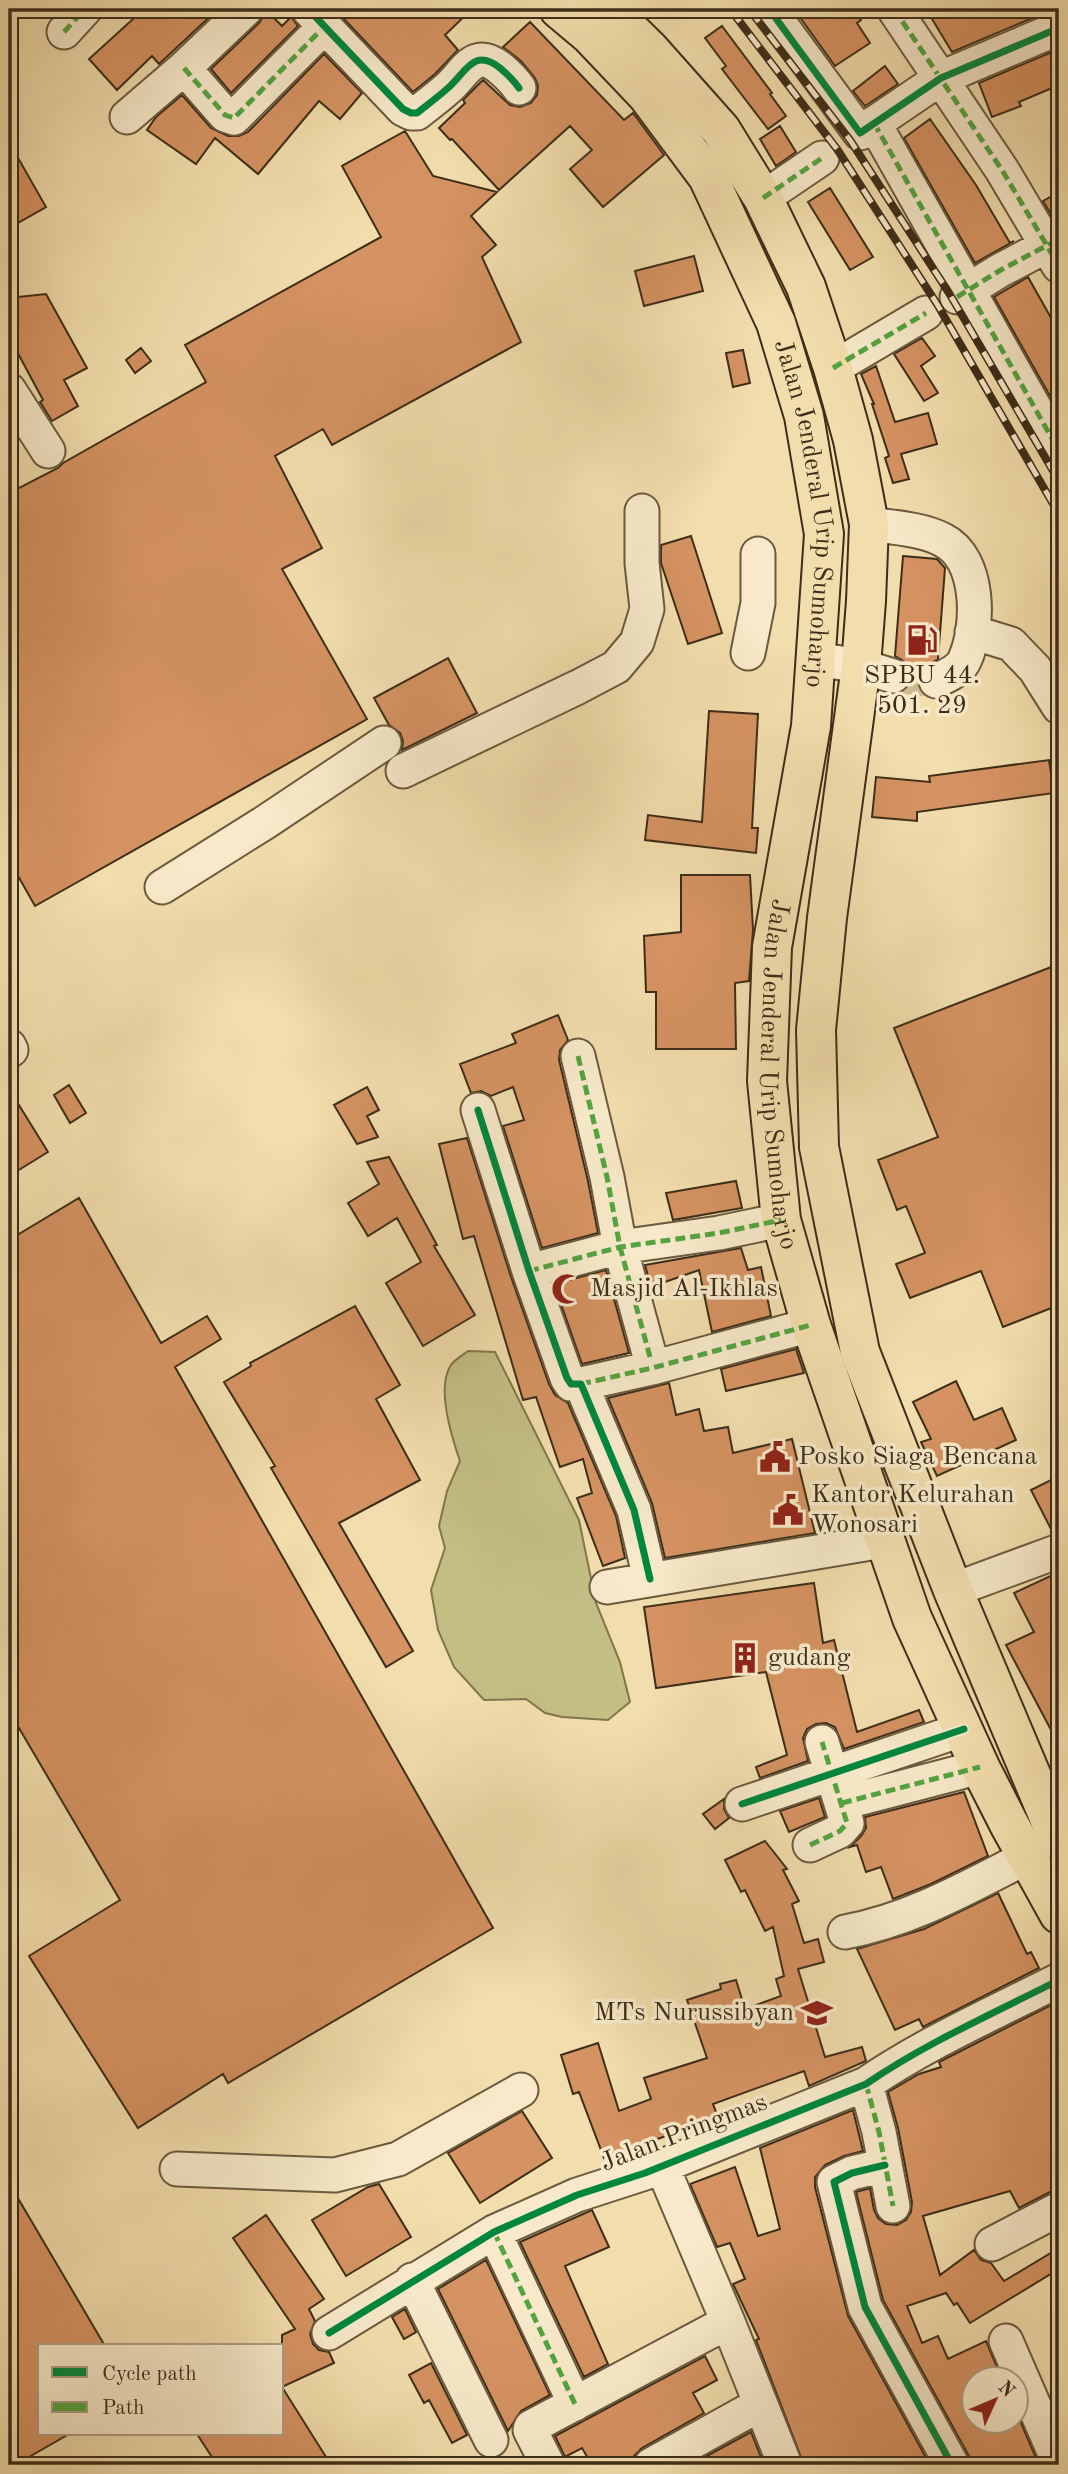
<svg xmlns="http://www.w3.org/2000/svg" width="1068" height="2474" font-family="'Old Standard TT',serif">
  <rect width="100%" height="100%" fill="#f2ddac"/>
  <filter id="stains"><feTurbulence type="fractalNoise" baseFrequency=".00286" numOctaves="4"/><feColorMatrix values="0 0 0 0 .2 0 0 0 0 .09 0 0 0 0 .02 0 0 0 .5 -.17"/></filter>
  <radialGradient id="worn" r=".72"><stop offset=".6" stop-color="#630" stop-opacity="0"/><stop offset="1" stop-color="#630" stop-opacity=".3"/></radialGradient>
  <path fill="#c3bf84" stroke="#80764e" stroke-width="2" d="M468 1351 495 1352 579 1520 596 1603 620 1662 630 1702 608 1720 562 1717 545 1713 526 1699 484 1700 454 1667 438 1630 431 1590 445 1548 439 1526 447 1491 460 1461C452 1438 436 1387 451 1365 454 1360 463 1355 468 1351Z"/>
  <path fill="#d59262" stroke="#3d2e19" stroke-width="2" d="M144 9H218L159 64 152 56 117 90 89 59Z
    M265 9 282 26 291 17 298 26 231 93 211 69 259 23 264 15Z
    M357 9H472L445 35 458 50 435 74 413 92 344 19Z
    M794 9H854L861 20 857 23 870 43 835 66Z
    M926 9H1059L1051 10 952 52Z
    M530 22 624 120 633 113 664 155 603 207 570 169 592 150 570 126 499 190 452 139 450 140 439 128 465 103 463 100 483 80 510 105 520 107 531 103 537 95 538 86 535 78 521 61 503 47Z
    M722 26 772 93 770 94 786 116 768 129 722 69 726 66 705 38Z
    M1059 49V85L1019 102 1021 106 992 117 979 83Z
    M324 54 362 93 340 119 319 101 258 174 215 138 196 164 147 130 156 117 182 95 211 128 228 136H239L248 132Z
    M885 66 898 84 865 106 853 91Z
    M930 119 976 185 1010 243 1014 241 975 263 904 138Z
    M780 126 796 152 776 166 760 139Z
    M405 131 433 176 497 192 471 216 496 245 482 257 521 342 332 445 323 429 275 456 322 548 282 569 367 719 35 906 9 860V493L58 468 63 463 206 382 185 345 381 237 342 166Z
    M9 142 46 207 9 228Z
    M830 188 873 257 850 270 808 202Z
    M1059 192V220L1055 221 1043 201Z
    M694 256 703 291 644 306 635 271Z
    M1028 277 1059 332V412L994 297Z
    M46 294 87 368 64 380 78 406 52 421 40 402 43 400 14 346 9 349V298Z
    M922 338 935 356 921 366 938 393 924 401 894 354Z
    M141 348 151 361 135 373 126 360Z
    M743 350 750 383 733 387 726 353Z
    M876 366 895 422 928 413 937 444 901 454 909 479 893 483 885 458 889 456 872 404H874L861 374Z
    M691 536 722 633 688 644 661 563V545Z
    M903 556 937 559 945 568 938 659 920 671 917 680 922 693 903 692 911 682 912 671 907 663 895 656Z
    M448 658 477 713 402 750 403 741 400 733 389 725 374 698Z
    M709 711 758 714 752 828H758L756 853 645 840 648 815 702 822Z
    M1049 760 1054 793 917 812V821L872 817 876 777 930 782 929 776Z
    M681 875H750L753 930 749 981 735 983 736 1049H656V992H646L644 936 681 932Z
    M1059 964V1305L1003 1327 981 1271 910 1298 896 1264 925 1253 906 1206 897 1210 878 1160 938 1137 894 1028Z
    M558 1015 568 1040 560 1050 559 1060 588 1181 598 1233 542 1248 503 1126 524 1120 513 1087 491 1096 481 1091 471 1093 460 1064 516 1043 512 1034Z
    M69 1085 86 1113 70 1123 54 1095Z
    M367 1087 379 1110 367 1116 378 1137 357 1144 334 1105Z
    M9 1089 48 1152 9 1176Z
    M467 1138 511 1277 549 1384 555 1395 568 1403 616 1516 625 1558 603 1566 577 1498 592 1493 583 1459 560 1467 536 1397 523 1400 474 1236 463 1239 439 1144Z
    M389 1157 437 1245 434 1246 475 1315 423 1346 386 1283 421 1262 397 1218 368 1236 348 1203 379 1184 367 1162Z
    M736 1181 742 1208 673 1220 666 1193Z
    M79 1198 161 1343 207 1316 221 1339 175 1367 493 1928 228 2083 223 2074 138 2128 29 1956 120 1900 9 1711V1240Z
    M741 1248 748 1270 761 1267 771 1316 712 1332 699 1270 651 1287 645 1265Z
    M606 1270 629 1353 582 1364 554 1284Z
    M355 1306 400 1385 376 1399 420 1480 339 1523 413 1651 386 1667 271 1468 275 1466 224 1382 251 1366 250 1363Z
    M796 1349 804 1373 726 1391 721 1369Z
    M956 1381 974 1420 1002 1408 1016 1440 937 1476 921 1442 931 1439 913 1402Z
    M669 1383 676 1415 699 1409 704 1431 728 1427 733 1453 792 1439 815 1533 665 1558 652 1503 608 1398Z
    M1059 1476V1532L1053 1533 1031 1490Z
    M1059 1572V1745L1006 1645 1034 1632 1014 1593Z
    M814 1583 823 1643 834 1640 857 1732 919 1710 924 1722 844 1749 835 1727 826 1723 816 1724 807 1729 803 1738 808 1761 760 1778 756 1767 787 1755 766 1672 656 1688 644 1607Z
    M964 1792 988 1856 931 1884 893 1899 881 1867 866 1872 857 1845 850 1847 861 1836 866 1828 865 1817Z
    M819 1798 825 1817 789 1832 780 1811Z
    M724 1799V1809L729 1818 715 1829 703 1814Z
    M765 1841 787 1869 783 1870 799 1901 792 1904 804 1943 818 1939 824 1962 798 1969 825 2057 862 2047 866 2061 809 2086 804 2071 713 2104 719 2120 698 2127 697 2125 604 2158 579 2092 573 2094 561 2055 598 2043 619 2111 651 2099 644 2078 707 2058 687 2000 721 1989 720 1984 736 1980 745 2009 781 1996 776 1979 784 1976 773 1927 765 1931 745 1890 741 1892 725 1860Z
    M998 1893 1027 1954 1031 1952 1039 1968 923 2027 919 2019 895 2030 857 1949 924 1929Z
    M1057 2002 1059 2006V2190L1050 2192 1019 2208 1010 2191 923 2216 940 2275 974 2250 981 2260 991 2263 1004 2281 1059 2248V2269L970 2323 957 2303 954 2305 946 2293 907 2306 922 2343 938 2336 948 2359 986 2341 1002 2379H974V2421H1016V2411L1039 2465H971L969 2456 883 2300 856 2192 870 2188 874 2210 878 2218 886 2224 897 2225 906 2220 911 2212 912 2202 898 2128 888 2092 919 2074 941 2067 939 2062 945 2059Z
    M853 2110 863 2151 844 2156 825 2165 815 2177V2187L848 2316 930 2465H804L756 2340 759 2339 733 2284 745 2279 730 2243 717 2247 690 2184 735 2167 758 2236 780 2229 760 2148Z
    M522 2111 552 2158 480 2203 448 2153Z
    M9 2183 105 2346H40V2434H69L15 2465H9Z
    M379 2184 411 2237 346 2276 312 2220 368 2187Z
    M592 2210 609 2247 565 2266 608 2364 584 2377 520 2242Z
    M266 2215 324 2299 309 2309 315 2321 310 2334 313 2344 319 2350 329 2352 334 2363 282 2387V2335L295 2329 233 2238Z
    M486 2260 550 2395 521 2411 508 2431 438 2289Z
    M405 2309 416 2332 404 2339 392 2317Z
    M705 2356 717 2380 693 2393 704 2413 642 2448 634 2456 632 2465H592L582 2448 565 2457 555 2436Z
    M431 2363 467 2435 452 2443 429 2400 424 2403 409 2375Z
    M282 2387 331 2465H217L197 2434H282Z
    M751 2432 764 2465H690Z"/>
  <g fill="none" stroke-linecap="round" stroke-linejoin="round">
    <path stroke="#ceba8f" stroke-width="33" stroke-dasharray="33 17" stroke-linecap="butt" d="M893 676 936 681"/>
    <defs>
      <path id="minor" d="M308 9 403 109 411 113H417C427 105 438 97 448 88 466 72 474 47 500 68 507 74 513 79 519 88
        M769 9 860 133 941 78 1059 28
        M894 9 1002 170 1059 266
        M64 32 85 9
        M184 68 225 115 234 118 325 26
        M127 117 184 68 246 9
        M874 123 1059 451
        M763 198 822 158
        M957 297 999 271 1059 239
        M833 368 926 313
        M9 390 48 451
        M869 524C891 527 923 529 943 540 980 559 980 625 965 659 961 670 946 676 936 681
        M972 632 1011 644 1035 669 1059 707
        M748 653 758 603V554
        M815 659 861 666 893 676
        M403 771 578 687 616 667 637 642 647 609 642 563V511
        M162 887 264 823 384 743
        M9 1046 11 1050
        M578 1056 607 1177 620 1247 650 1357
        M478 1110 529 1271 567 1378 571 1384H581L634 1510 650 1579
        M529 1271 620 1247 719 1233 781 1220
        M581 1384 652 1368 811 1325
        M607 1587 883 1541
        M953 1590 1059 1551
        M842 1803 980 1767
        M742 1804 964 1729
        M810 1845 840 1831 847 1823 822 1742
        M845 1932C911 1920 968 1887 1027 1857
        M866 2084 879 2132 893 2206
        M885 2165 852 2173 834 2182 865 2307 952 2465
        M662 2166 728 2322 785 2465
        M177 2169 335 2175 398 2159 521 2090
        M494 2232 575 2404
        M992 2244 1059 2209
        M412 2280 491 2440
        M329 2333 494 2232 577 2195 645 2173 866 2084C926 2043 994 2013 1059 1980
        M1006 2341 1059 2463
        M548 2465 530 2430 531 2427 728 2322
        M651 2465 759 2405"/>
      <g id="highway">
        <path id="s1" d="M559 9 590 35 647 95 708 177 776 323 804 416 824 534 811 726 772 947 767 1081 781 1220 811 1325 912 1618 980 1767 1009 1824 1059 1914"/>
        <path d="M608 9 649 49 721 130 763 198 806 287 833 368 853 440 869 524 866 601 861 666 827 918 816 1030 819 1147 860 1352 953 1590 1059 1841"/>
      </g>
    </defs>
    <use href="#minor" stroke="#6a5a3e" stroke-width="37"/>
    <use href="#highway" stroke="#3d2e19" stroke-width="42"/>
    <use href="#minor" stroke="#f7e9c9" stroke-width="33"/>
    <use href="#highway" stroke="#f2ddac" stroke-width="38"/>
    <defs>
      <path id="rail" d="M730 9 837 149 937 304 1059 514
        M749 9 850 140 949 293 1059 481"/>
    </defs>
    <use href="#rail" stroke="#3d2e19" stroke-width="8"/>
    <use href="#rail" stroke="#f7e9c9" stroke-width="5" stroke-dasharray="16" stroke-linecap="butt"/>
    <path stroke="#54a440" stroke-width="5" stroke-dasharray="10 5" stroke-linecap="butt" d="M894 9 1002 170 1059 266
      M64 32 85 9
      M184 68 225 115 234 118 325 26 328 29
      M874 123 1059 451
      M763 198 822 158
      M957 297 999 271 1059 239
      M833 368 926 313
      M578 1056 607 1177 620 1247 650 1357
      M529 1271 620 1247 719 1233 781 1220
      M581 1384 652 1368 811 1325
      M842 1803 980 1767
      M810 1845 840 1831 847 1823 822 1742
      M866 2084 879 2132 893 2206
      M494 2232 575 2404"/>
    <defs>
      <path id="cycleway" d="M308 9 403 109 411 113H417C427 105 438 97 448 88 466 72 474 47 500 68 507 74 513 79 519 88
        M769 9 860 133 941 78 1059 28
        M478 1110 529 1271 567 1378 571 1384H581L634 1510 650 1579
        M742 1804 964 1729
        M885 2165 852 2173 834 2182 865 2307 952 2465
        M329 2333 494 2232 577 2195 645 2173 866 2084C926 2043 994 2013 1059 1980"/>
    </defs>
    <use href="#cycleway" stroke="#f7e9c9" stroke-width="11"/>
    <use href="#cycleway" stroke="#00873e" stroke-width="7"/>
  </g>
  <defs>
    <symbol id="fuel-bare" viewBox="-9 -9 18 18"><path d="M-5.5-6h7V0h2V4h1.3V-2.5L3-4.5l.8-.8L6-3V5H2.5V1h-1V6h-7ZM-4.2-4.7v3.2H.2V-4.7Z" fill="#8f2418" stroke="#f7e9c9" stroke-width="2.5" paint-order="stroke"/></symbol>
    <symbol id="mosque-bare" viewBox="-9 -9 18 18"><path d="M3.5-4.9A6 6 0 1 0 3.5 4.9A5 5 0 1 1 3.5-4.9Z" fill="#8f2418" stroke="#f7e9c9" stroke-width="2.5" paint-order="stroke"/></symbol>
    <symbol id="civic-bare" viewBox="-9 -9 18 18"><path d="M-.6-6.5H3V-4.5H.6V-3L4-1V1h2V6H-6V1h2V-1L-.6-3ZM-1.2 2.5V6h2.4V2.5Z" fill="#8f2418" stroke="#f7e9c9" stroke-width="2.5" paint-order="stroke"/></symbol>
    <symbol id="building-bare" viewBox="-9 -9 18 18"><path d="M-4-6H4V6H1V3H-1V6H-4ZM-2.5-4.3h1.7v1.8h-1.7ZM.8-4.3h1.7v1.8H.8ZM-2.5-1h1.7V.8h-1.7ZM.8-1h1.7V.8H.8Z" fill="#8f2418" stroke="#f7e9c9" stroke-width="2.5" paint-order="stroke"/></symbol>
    <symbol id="school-bare" viewBox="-9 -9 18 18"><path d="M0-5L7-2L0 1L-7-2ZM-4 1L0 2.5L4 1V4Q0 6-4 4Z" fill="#8f2418" stroke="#f7e9c9" stroke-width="2.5" paint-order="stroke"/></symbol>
  </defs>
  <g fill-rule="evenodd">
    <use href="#fuel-bare" x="900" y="618" width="44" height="44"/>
    <use href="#mosque-bare" x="545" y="1267" width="44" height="44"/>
    <use href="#civic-bare" x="753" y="1435" width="44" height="44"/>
    <use href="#civic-bare" x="766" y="1488" width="44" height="44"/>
    <use href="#building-bare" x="723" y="1636" width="44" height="44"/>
    <use href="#school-bare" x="795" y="1991" width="44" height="44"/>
  </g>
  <g text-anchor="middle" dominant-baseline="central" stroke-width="7" stroke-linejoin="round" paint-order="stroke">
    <g font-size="26" fill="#3d2e19" stroke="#f7e9c9">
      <text stroke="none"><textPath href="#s1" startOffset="581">Jalan Jenderal Urip Sumoharjo</textPath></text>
      <text stroke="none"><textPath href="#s1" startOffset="1148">Jalan Jenderal Urip Sumoharjo</textPath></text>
      <text transform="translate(684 2133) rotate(-21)">Jalan Pringmas</text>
    </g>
    <g font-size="26" fill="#3d2e19" stroke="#f7e9c9" text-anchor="start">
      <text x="922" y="676" text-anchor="middle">SPBU 44.<tspan x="922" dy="30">501. 29</tspan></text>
      <text x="590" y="1289">Masjid Al-Ikhlas</text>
      <text x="798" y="1457">Posko Siaga Bencana</text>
      <text x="811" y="1495">Kantor Kelurahan<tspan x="811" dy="30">Wonosari</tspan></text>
      <text x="768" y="1658">gudang</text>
      <text x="794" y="2013" text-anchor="end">MTs Nurussibyan</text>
    </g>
  </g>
  <rect width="1068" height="2474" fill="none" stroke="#f2ddac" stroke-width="35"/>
  <rect x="10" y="10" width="1047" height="2453" fill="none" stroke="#3d2e19" stroke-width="3.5"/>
  <rect x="18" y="18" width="1033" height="2439" fill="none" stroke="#3d2e19" stroke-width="2"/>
  <rect x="38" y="2344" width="245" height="91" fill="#f7e9c9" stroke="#ad9e83" stroke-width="2"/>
  <rect x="52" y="2367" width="35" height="10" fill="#00873e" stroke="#ad9e83" stroke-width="2"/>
  <text x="102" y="2380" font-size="21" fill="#3d2e19">Cycle path</text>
  <rect x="52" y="2402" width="35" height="10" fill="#54a440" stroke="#ad9e83" stroke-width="2"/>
  <text x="102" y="2414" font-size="21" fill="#3d2e19">Path</text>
  <g transform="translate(995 2400) rotate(46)"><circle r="33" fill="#f7e9c9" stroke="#ad9e83" stroke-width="2"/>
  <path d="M0-5L12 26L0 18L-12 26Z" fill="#8f2418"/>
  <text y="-10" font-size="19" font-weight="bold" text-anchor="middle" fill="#3d2e19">N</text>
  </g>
  <rect width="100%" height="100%" filter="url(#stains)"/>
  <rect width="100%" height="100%" fill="url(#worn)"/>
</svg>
